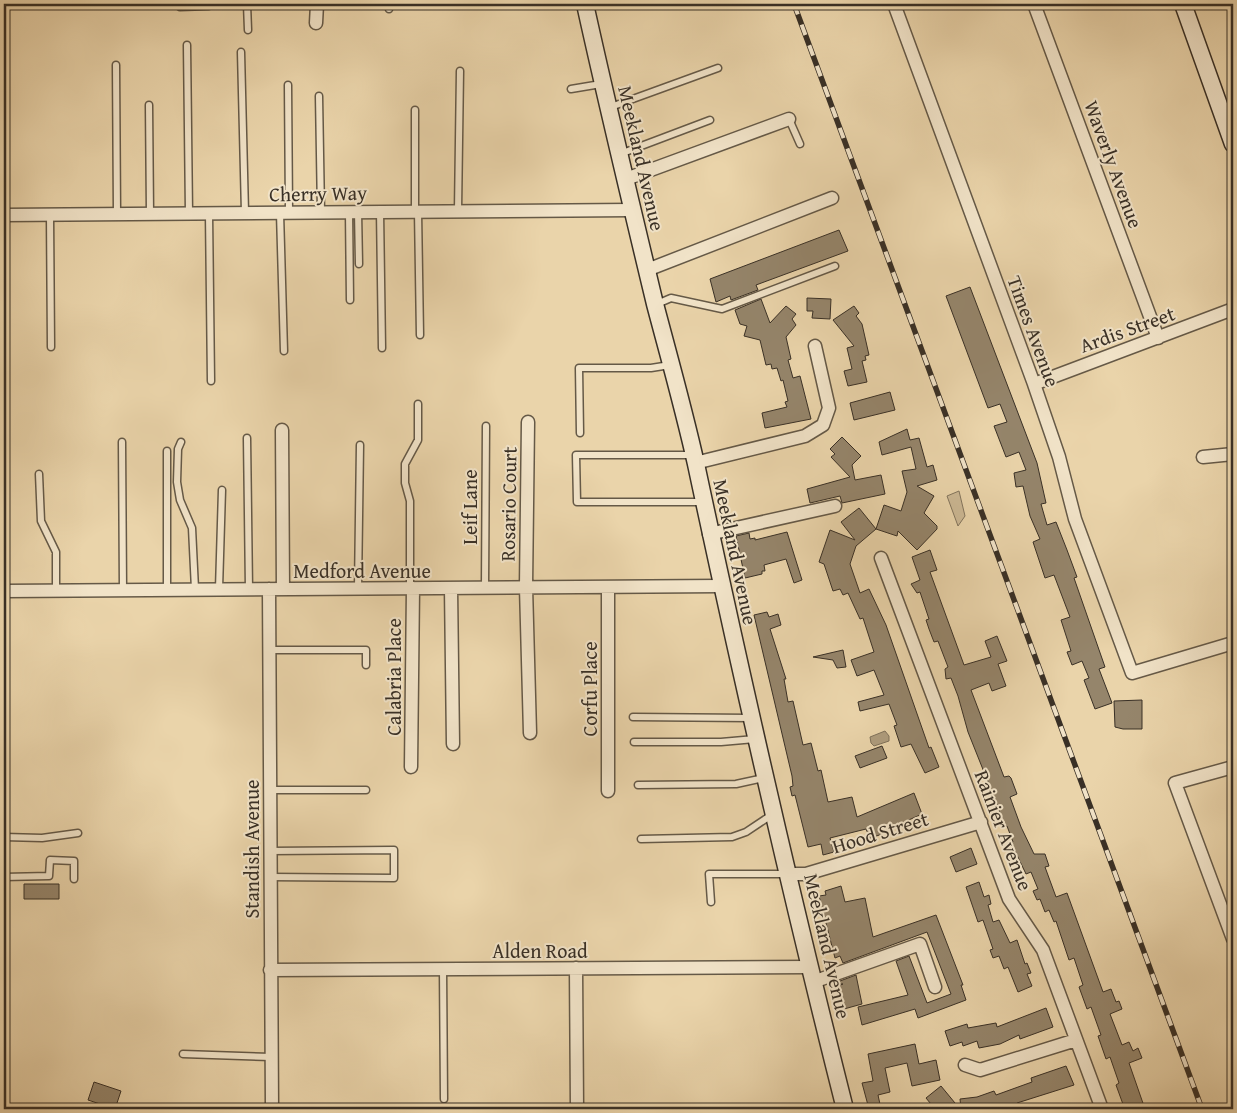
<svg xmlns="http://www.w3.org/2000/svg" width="1237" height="1113" font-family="'Gentium Book Plus',serif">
  <rect width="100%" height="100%" fill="#ead4aa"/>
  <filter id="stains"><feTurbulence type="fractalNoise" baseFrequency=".004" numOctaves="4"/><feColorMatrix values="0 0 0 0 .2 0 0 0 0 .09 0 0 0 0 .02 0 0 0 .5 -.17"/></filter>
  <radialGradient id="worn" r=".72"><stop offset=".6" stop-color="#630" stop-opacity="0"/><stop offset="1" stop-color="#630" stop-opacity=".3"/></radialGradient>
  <path fill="#ccb894" stroke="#82745d" d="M959 491 965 516 958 526 947 496Z"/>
  <path fill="#ae9c7d" stroke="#7f715a" d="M885 731 889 736V741L874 746 871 743 870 737Z"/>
  <path fill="#95856b" stroke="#393026" d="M839 230 848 251 756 285 758 290 731 300 730 296 716 302 710 279Z
    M970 287 1037 463 1046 503 1041 504 1047 525 1056 522 1067 550 1077 577 1074 578 1105 667 1099 669 1112 703 1095 709 1084 680 1089 678 1082 661 1072 665 1067 652 1071 651 1061 620 1070 617 1054 575 1045 578 1033 542 1040 539 1030 516 1023 486 1016 487 1014 473 1026 470 1019 452 1006 457 994 426 1007 422 1000 404 988 408 946 296Z
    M807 298 831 299 830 319 812 318 813 311H807Z
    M761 299 770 323 786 306 796 314 792 319 796 325 786 337 791 359 788 360 793 378 800 376 811 419 765 428 762 413 787 407 785 402 788 401 783 380 781 381 777 368 772 369 771 364 766 365 760 340 744 336 747 326 740 324 735 310Z
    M854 306 859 313 856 316 862 324 869 355 865 356 866 360 862 361 867 382 848 386 844 371 852 369 847 348 854 346 833 320Z
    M890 392 895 410 854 420 850 403Z
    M907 429 910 440 919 438 927 467 933 465 937 480 917 486 934 496 924 513 937 526V529L917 550 898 531 897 536 876 529 856 546 850 564 860 593 869 589 886 625 929 748 931 747 939 767 925 773 911 744 901 747 894 726 897 725 889 704 860 711 858 702 884 695 874 670 857 676 851 660 874 652 863 618 860 619 848 593 843 595 840 589 833 591 824 564 819 562 830 530 855 540 841 522 859 508 876 529 884 505 901 511 907 492 902 471 916 469 911 447 882 455 879 442Z
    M842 437 861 456 852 465 855 480 881 475 885 494 842 503 840 496 810 503 807 489 850 477 831 457 835 454 830 449Z
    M787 532 802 580 794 583 786 559 764 565 765 571H762V574L745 578 736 536 749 533 750 539 755 538V540Z
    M930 550 937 570 930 572 964 665 991 657 985 641 997 636 1007 661 998 664 1006 686 992 691 989 683 971 690 1004 777 1009 776 1011 778 1017 794 1010 797 1021 827 1034 854H1045L1049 866 1045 867 1056 897 1067 893 1103 992 1111 989 1116 1002 1119 1001 1122 1009 1110 1014 1122 1045 1129 1042 1133 1051 1138 1048 1142 1058 1129 1063 1145 1109H1129L1128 1106 1124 1107 1116 1085 1119 1083 1110 1057 1106 1059 1098 1036 1101 1035 1091 1007 1087 1009 1079 987 1083 985 1074 958 1069 960 1056 921 1054 922 1049 910 1045 912 1040 899 1037 900 1033 891 1038 889 1031 872 1026 874 1015 851 1013 852 1010 843 1013 842 1007 826 1004 827 998 807 968 732 958 696 951 678 946 679 945 669 948 667 938 641 934 642 929 629 926 620 929 619 920 592 917 593 911 584 920 580 912 557Z
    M767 612 769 617 778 614 781 625 770 629 786 679H784L788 702 793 701 803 745 811 743 818 771 821 770 828 802 852 797 857 817 914 793 922 814 891 828 892 831 870 838 866 829 830 838 834 852 823 855 821 844 808 847 795 795 792 796 790 787 793 786 792 776 754 615Z
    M843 650 846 667 837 668 833 660 813 657Z
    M1142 700V729H1123L1115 727 1114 701Z
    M882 746 887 758 860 768 855 756Z
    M971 848 977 864 956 872 950 857Z
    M979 882 984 897 989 895 991 904 988 905 993 922 999 920 1010 943 1017 940 1025 964 1027 963 1031 973 1027 974 1032 986 1018 992 1008 967 1004 969 999 956 993 958 990 950 993 949 983 920 978 922 966 887Z
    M24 884H59V899H24Z
    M841 886 845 902 865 898 873 937 936 915 963 985H961L966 1000 918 1018 915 1009 862 1025 858 1007 908 995 896 961 909 956 927 1003 951 994 927 932 843 963 840 956 835 958 819 896 826 895 825 891Z
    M856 975 862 1004 844 1009 838 986 843 984H832Z
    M1046 1008 1053 1027 1020 1039 1019 1035 1000 1044 979 1048 977 1041 963 1046 962 1042 950 1046 945 1031 967 1024 968 1028 996 1023 997 1027Z
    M915 1044 919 1064 936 1060 940 1080 912 1086 907 1063 885 1068 890 1092 878 1095 881 1109H869L862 1083 873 1081 868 1054Z
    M1066 1066 1074 1085 1017 1103 1020 1109H961L960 1099 977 1097 994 1091 996 1095 1032 1082 1031 1078Z
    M94 1082 121 1091 115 1109 88 1100Z
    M941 1086 955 1103 947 1109H935L926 1098Z"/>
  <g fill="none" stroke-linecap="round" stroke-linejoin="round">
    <defs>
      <path id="lane" d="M180 4V7L209 6
        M247 4 248 30
        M389 4V9
        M187 45 189 214
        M241 52 245 213
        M116 65 117 214
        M288 85 289 213
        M571 89 601 84
        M319 96 321 212
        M149 105 150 214
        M608 108 718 68
        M415 110V211
        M789 119 800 144
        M620 154 710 120
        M458 210 460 71
        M358 211 359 264
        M380 211 382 348
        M418 211 420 335
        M349 212 350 300
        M280 213 284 351
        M209 214 211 381
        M50 215 51 347
        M657 304 671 298 722 309 835 266
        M580 433 579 368H651L670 365
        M247 438 249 589
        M122 442 123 590
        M181 442 178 449 177 482 180 500 192 528 195 589
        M167 451V589
        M692 455H576L577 502H703
        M39 474 41 521 56 552V590
        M358 588 360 445
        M410 588V501L405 483V464L418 440V404
        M485 588 486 426
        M219 589 222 490
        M269 650H366V665
        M633 717 751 718
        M634 742H721L755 739
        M638 785 736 784 764 778
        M270 790H366
        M4 837 42 838 78 833
        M641 839 732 837 746 832 773 814
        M4 877 49 876 50 860 74 861V879
        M270 877 394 878V850L270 851
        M711 902 709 874H786
        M443 969 444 1099
        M183 1054 271 1057"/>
      <path id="street" d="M894 4 1034 384 1059 457 1075 519 1132 673 1233 643
        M1034 4 1158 338
        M316 23 317 4
        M626 179 789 119
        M4 215 632 210
        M647 270 832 198
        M1034 384 1233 309
        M528 422 526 587 530 733
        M282 430 283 589
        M1203 457 1233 454
        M695 463 805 436 823 425 829 408 815 346
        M709 534 835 506
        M881 558 1009 899 1043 950 1102 1109
        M608 587V791
        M451 588 453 744
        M269 589 272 1109
        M4 591 721 586
        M411 767 413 588
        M1233 767 1175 783 1233 939
        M790 874H806L981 822
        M576 968 577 1109
        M270 970 809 967
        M813 982 920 944 935 987
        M965 1065 980 1070 1076 1040"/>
      <path id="secondary" d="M585 4C607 104 631 204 655 304 669 357 684 410 696 464 742 680 791 895 845 1109
        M1183 4 1233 144"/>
    </defs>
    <use href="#lane" stroke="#655947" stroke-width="9"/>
    <use href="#street" stroke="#655947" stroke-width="15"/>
    <use href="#secondary" stroke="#393026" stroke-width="19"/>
    <use href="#lane" stroke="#f1e3c8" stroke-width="6"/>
    <use href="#street" stroke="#f1e3c8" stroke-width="12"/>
    <use href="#secondary" stroke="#f1e3c8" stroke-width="16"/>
    <defs>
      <path id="rail" d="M794 4 1202 1109"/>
    </defs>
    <use href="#rail" stroke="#393026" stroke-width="5.5"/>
    <use href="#rail" stroke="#f1e3c8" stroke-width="4" stroke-dasharray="11" stroke-linecap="butt"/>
  </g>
  <g text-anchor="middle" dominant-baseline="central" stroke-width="4" stroke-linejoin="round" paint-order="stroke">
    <g font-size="20" fill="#393026" stroke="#f1e3c8">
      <text transform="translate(642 158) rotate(77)">Meekland Avenue</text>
      <text transform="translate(1114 164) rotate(70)">Waverly Avenue</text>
      <text transform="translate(318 193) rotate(-1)">Cherry Way</text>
      <text transform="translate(1127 329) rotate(-20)">Ardis Street</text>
      <text transform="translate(1034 331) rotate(70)">Times Avenue</text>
      <text transform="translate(508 504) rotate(-89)">Rosario Court</text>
      <text transform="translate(469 507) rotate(-90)">Leif Lane</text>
      <text transform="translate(736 552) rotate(78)">Meekland Avenue</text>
      <text x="362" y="570">Medford Avenue</text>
      <text transform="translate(393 677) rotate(-90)">Calabria Place</text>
      <text transform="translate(589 689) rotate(-90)">Corfu Place</text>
      <text transform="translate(1004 830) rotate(69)">Rainier Avenue</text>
      <text transform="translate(880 832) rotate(-17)">Hood Street</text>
      <text transform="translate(251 849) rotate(-90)">Standish Avenue</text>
      <text transform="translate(828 946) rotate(77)">Meekland Avenue</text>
      <text x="540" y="950">Alden Road</text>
    </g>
  </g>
  <rect width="1237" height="1113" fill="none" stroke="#ead4aa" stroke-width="20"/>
  <rect x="5" y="5" width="1227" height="1103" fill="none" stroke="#393026" stroke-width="2.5"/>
  <rect x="10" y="10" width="1217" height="1093" fill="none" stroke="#393026"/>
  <rect width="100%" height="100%" filter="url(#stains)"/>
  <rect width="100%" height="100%" fill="url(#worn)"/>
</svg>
